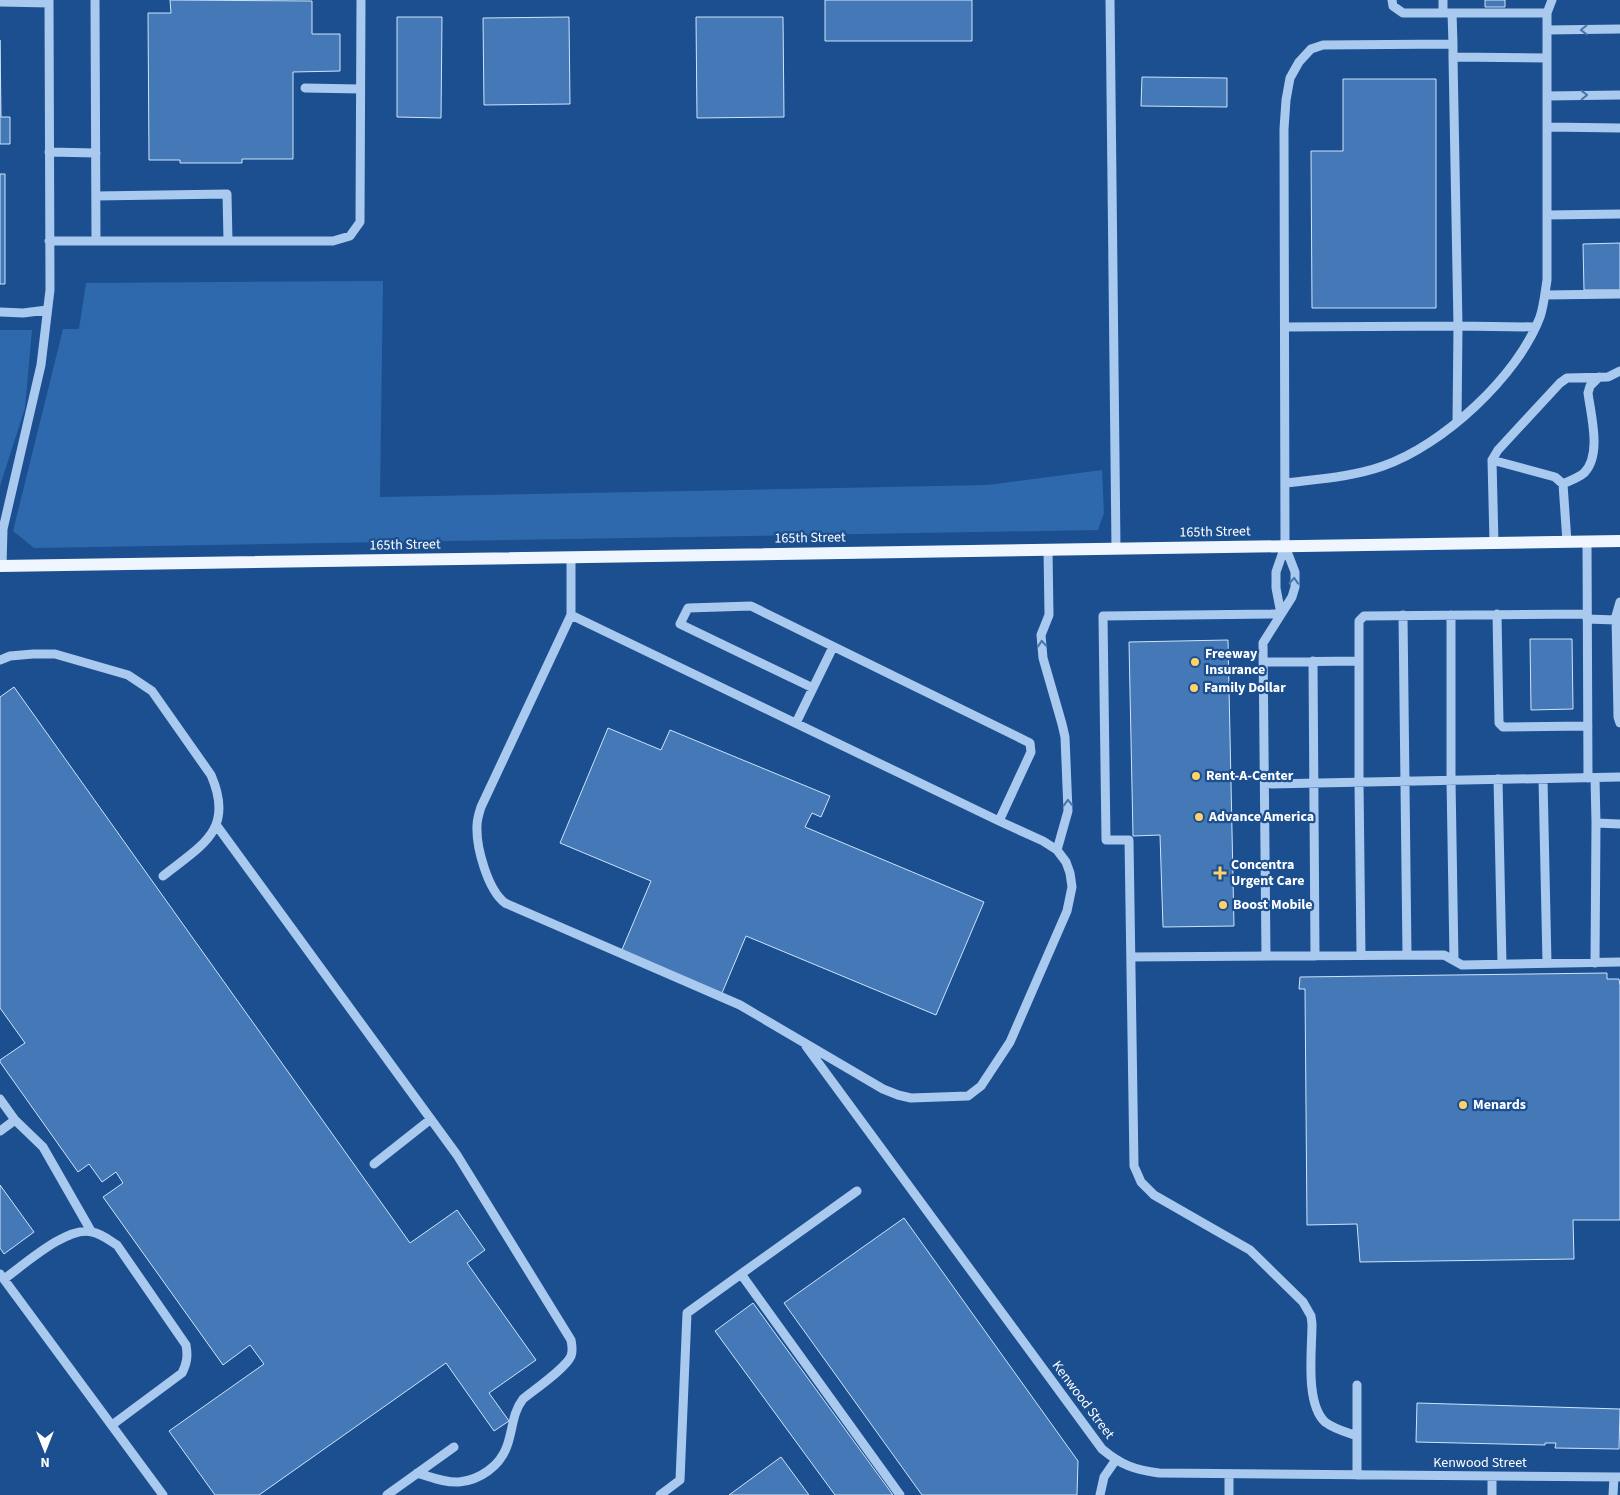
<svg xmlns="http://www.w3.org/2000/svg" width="1620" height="1495" font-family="'Source Sans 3',sans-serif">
  <rect width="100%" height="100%" fill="#1b4f8f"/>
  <path fill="#2e69ad" d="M383 281 380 497 987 485 1102 470 1104 513 1098 530 34 548 13 531 63 329H79L86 283Z
    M0 330H32L25 408 0 486Z"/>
  <path fill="#4478b7" stroke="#cfe3fa" d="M170 0 312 1V34H340V71L293 72V159H242V163H180V160H149L148 13H171Z
    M825 0H972V41H825Z
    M1485 0H1505V7H1485Z
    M397 17H442L441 118 397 117Z
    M569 17 570 104 484 105 483 18Z
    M696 17H783L784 117 697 118Z
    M0 40 1 117H10V144H0Z
    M1142 77 1227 78V107L1141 106Z
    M1343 79H1436V308H1312L1311 151H1343Z
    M0 174H5V284H0Z
    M1620 243V290H1584L1583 244Z
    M1530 639H1572L1573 709 1531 710Z
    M1228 640 1234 926 1163 927 1160 835 1133 836 1129 642Z
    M14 687 410 1243 457 1210 485 1250 467 1263 536 1360 489 1393 509 1421 494 1431 446 1363 259 1495H215L169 1431 264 1364 250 1345 223 1365 103 1197 123 1183 116 1172 102 1182 89 1164 78 1172 0 1062V1060L25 1043 0 1008V697Z
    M608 728 661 750 670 730 830 796 821 817 812 813 805 827 984 902 936 1015 746 936 722 993 621 952 651 881 560 843Z
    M1607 973V979H1619L1620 985V1220H1573L1574 1259 1360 1262 1357 1224 1307 1225 1305 989H1299L1300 977Z
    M0 1185 34 1232 4 1254 0 1248Z
    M904 1218 1078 1461 1077 1495H922L784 1303Z
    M753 1303 893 1495H835L715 1331Z
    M1417 1403 1620 1409 1619 1449 1555 1448 1556 1443H1545V1445L1416 1442Z
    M781 1457 809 1495H729Z"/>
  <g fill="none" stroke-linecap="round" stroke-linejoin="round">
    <path stroke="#a9c9ee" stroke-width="9" d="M95 0 96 241
      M1110 0 1116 549
      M1392 0 1393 6 1403 13H1443
      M1443 0V13H1547
      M0 2 49 3
      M1452 13 1453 44
      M1547 30 1620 29
      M305 88 360 89
      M1547 96 1620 95
      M1548 127 1620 128
      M49 152 96 153
      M96 196 227 194 228 241
      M1547 215 1620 214
      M49 241H333L350 236 360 222 361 0
      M1545 295 1620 294
      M0 312 23 313 47 310
      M1285 327 1458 326 1453 57
      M1457 422 1458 326 1535 327
      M1492 460 1555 477 1563 484 1567 542
      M1285 483C1318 479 1352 477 1383 466 1442 446 1518 376 1540 317 1544 305 1545 292 1547 280V13L1552 0
      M1563 484C1569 481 1578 478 1584 473 1602 455 1591 416 1588 393L1590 386 1599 377
      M1587 542 1588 778
      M1494 543 1492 460 1498 450 1560 383 1567 378 1608 377 1620 371
      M1048 550 1049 615 1041 635 1043 658 1062 724 1065 737 1068 811 1057 850
      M571 557V615L481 807C479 813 477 820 477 826 476 848 488 890 505 903L740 1005 883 1089 898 1095 911 1098 968 1096 981 1086 1010 1042 1067 911 1072 887 1070 873 1066 862 1057 850 1043 841 999 821 571 615
      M2 566 3 529 41 365 50 290 49 0
      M1620 602 1616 616 1618 717 1620 723
      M1281 614 1103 616 1106 840H1129L1134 1166 1141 1182 1154 1195 1250 1250 1303 1302 1311 1316 1312 1324C1312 1351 1305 1403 1325 1422 1334 1429 1346 1432 1357 1436
      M1281 614 1276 588V572L1285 546 1284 129 1286 100 1290 78 1299 62 1311 49 1323 45 1453 44V57L1547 58
      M1497 614 1499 723 1503 727 1588 726
      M1403 615 1407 955
      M1451 615V780L1454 960
      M1587 619 1616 620
      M0 660 10 656 33 654H55L128 675 152 691 211 775C235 830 202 845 163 876
      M1313 661 1315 956
      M1359 661V782L1361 955
      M1264 662 1359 661V621L1364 616 1587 614
      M813 688 833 647
      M796 723 813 688 680 624 688 608 751 606 1030 743 1031 752 999 821
      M1595 778 1596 823 1620 824
      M1498 779 1502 964
      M1543 779 1547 963
      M1265 784 1620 777
      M217 826 457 1155 571 1340C572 1345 573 1351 571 1356 566 1368 534 1390 523 1399 512 1413 513 1430 507 1446 500 1466 480 1480 459 1482 445 1483 431 1477 417 1473
      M1266 956 1263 643 1292 597 1295 587V572L1285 546
      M1131 957 1444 955 1462 965 1620 962
      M1595 963 1596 823
      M806 1046 1102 1449C1121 1465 1135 1470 1159 1473L1620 1477
      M0 1099 15 1120 0 1131
      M15 1120 43 1147 91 1231
      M374 1164 431 1119
      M0 1274 163 1495
      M741 1274 857 1191
      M4 1279C24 1265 68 1225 92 1232 102 1234 109 1240 117 1245L186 1345C188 1356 187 1363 182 1373L112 1425
      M1357 1475V1385
      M387 1495 454 1447
      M660 1495 680 1480 687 1313 741 1274 900 1495
      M1100 1495 1104 1477 1115 1461
      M1229 1495V1474
      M1492 1495V1476
      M1613 1495 1614 1477"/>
    <path stroke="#f0f6ff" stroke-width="12" d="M0 566 1620 541"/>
  </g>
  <defs><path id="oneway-chevron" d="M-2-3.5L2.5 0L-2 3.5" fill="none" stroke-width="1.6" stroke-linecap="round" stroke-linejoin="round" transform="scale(1.25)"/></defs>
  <g stroke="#4674ac">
    <use href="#oneway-chevron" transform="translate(1584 30) rotate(179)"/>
    <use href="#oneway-chevron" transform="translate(1584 95) rotate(-1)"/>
    <use href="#oneway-chevron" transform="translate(1294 581) rotate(-87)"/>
    <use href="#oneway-chevron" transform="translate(1042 644) rotate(-94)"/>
    <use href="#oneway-chevron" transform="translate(1068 803) rotate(-92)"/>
  </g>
  <g fill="#ffd166" stroke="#1b4f8f" stroke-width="2">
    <circle cx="1195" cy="662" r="5"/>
    <circle cx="1194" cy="688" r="5"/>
    <circle cx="1196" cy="776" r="5"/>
    <circle cx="1199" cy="817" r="5"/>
    <path d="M1217.5 865.5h5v5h5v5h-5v5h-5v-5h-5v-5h5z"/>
    <circle cx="1223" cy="905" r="5"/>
    <circle cx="1463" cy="1105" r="5"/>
  </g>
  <g text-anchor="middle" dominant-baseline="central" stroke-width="4.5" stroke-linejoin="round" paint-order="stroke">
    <g font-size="14" fill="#fff" stroke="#1b4f8f">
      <text transform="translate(1215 532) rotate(-1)">165th Street</text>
      <text transform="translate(810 538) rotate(-1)">165th Street</text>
      <text transform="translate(405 545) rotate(-1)">165th Street</text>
      <text transform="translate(1083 1400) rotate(53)">Kenwood Street</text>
      <text x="1480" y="1463">Kenwood Street</text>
    </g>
    <g font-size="14" font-weight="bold" fill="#fff" stroke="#1b4f8f" text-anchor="start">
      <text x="1205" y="654">Freeway<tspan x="1205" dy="16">Insurance</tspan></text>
      <text x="1204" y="688">Family Dollar</text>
      <text x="1206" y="776">Rent-A-Center</text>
      <text x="1209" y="817">Advance America</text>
      <text x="1231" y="865">Concentra<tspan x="1231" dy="16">Urgent Care</tspan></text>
      <text x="1233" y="905">Boost Mobile</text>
      <text x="1473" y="1105">Menards</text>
    </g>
  </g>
  <g transform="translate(45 1450) rotate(180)" stroke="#1b4f8f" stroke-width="4" paint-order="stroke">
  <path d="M0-4L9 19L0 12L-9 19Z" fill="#ffffff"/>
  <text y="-8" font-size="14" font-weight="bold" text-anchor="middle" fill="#ffffff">N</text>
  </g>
</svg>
